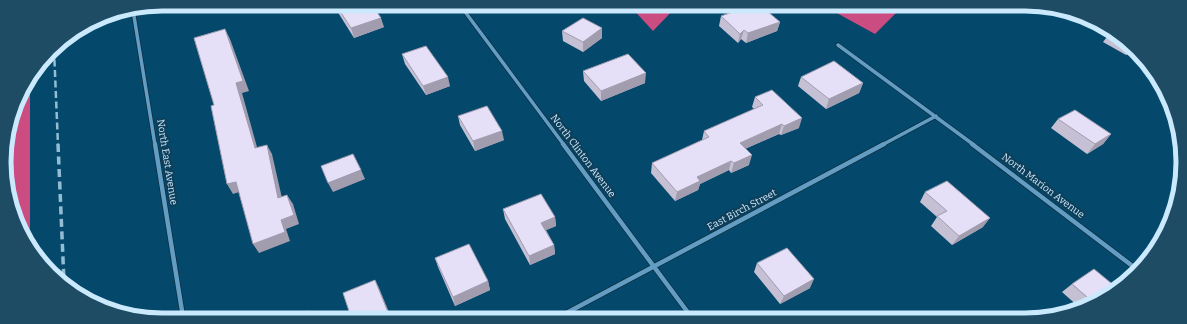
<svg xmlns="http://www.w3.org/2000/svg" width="1187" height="324" font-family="Bitter,serif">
  <rect width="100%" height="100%" fill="#04496b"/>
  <path fill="#ca4c81" d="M630 6H677L653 31Z
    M824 6H903L875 34Z
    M30 79V245L9 203 4 151 20 92Z"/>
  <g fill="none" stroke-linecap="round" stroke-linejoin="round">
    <defs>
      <path id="minor-far1" d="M460 5 564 145
        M133 10 155 145
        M838 45 974 145
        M882 145 936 116"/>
      <path id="minor" d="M155 144 183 317
        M563 144 692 318
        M972 144 1139 271
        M557 318 884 144"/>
    </defs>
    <use href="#minor-far1" stroke="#0e2e40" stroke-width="5"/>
    <use href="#minor" stroke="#0e2e40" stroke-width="6"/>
    <use href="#minor-far1" stroke="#639dc3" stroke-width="3.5"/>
    <use href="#minor" stroke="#639dc3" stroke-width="4.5"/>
    <path stroke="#94bdd4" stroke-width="2.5" stroke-dasharray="7 3.5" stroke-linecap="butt" d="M54 49 58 145"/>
    <path stroke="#94bdd4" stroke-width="3.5" stroke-dasharray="8 4.5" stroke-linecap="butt" d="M58 144 64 282"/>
  </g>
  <path fill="#c6c0d5" d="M336 5 384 27 354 38 339 14Z
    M721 16 780 22 777 31 746 43 741 39 738 43 719 26Z
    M602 28V38L583 52 563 41 562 31Z
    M1113 31 1133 51 1126 55 1103 42 1110 33Z
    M402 54 450 86 426 95 405 64Z
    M583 71 645 83 601 101 584 81Z
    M801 77 863 83 859 93 826 109 798 86Z
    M755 97 799 128 781 135 779 134 745 149 749 165 731 173 729 170 700 184 698 190 675 201 651 173 652 163 702 140 704 131 754 109 752 107Z
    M458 116 504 140 475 151 460 125Z
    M1058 119 1111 134 1103 144 1087 154 1051 128Z
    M925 192 983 227 952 245 931 226 937 217 920 202Z
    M503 209 555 217 556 226 546 230 554 245 555 254 530 265 505 219Z
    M435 258 488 281 490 290 455 306 438 267Z
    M757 263 810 288 780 304 754 272Z
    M1072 284 1095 304 1080 308 1062 292Z"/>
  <path fill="#a19cae" d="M381 18 384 27 354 38 351 28Z
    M780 22 777 31 746 43 748 33Z
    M602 28V38L583 52V42Z
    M225 29 230 39 249 91 242 93 260 158 255 148 236 83Z
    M744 30 741 39 738 43 740 34Z
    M1131 49 1133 51 1126 55Z
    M646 73 645 83 601 101V91Z
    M448 77 450 86 426 95 423 86Z
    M863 83 859 93 826 109 829 99Z
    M802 118 799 128 781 135 784 126Z
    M782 124 779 134 737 152 740 143Z
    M502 131 504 140 475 151 473 141Z
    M1111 134 1103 144 1087 154 1095 144Z
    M267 145 272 154 284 207 278 198Z
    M752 155 749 165 731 173 734 163Z
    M731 161 729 170 700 184 698 190 675 201 677 192 697 177Z
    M361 170 365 179 333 192 328 183Z
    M236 182 242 191 233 194 227 184Z
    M287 195 293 204 299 224 286 229 290 241 259 253 253 244 281 220Z
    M555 217 556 226 542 232 541 223Z
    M990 218 983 227 952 245 959 236Z
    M554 245 555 254 530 265 529 256Z
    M814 279 810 288 780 304 784 296Z
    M375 280 379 288 391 317H390Z
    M488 281 490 290 455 306 453 297Z
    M309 311 313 317H311Z"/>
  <path fill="#e6dff8" stroke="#a19cae" d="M336 5H372L381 18 351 28Z
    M750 6H761L780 22 748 33 744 30 740 34 721 16Z
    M583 18 602 28 583 42 562 31Z
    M225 29 243 81 236 83 255 148 267 145 278 198 287 195 294 215 281 220 285 232 253 244 236 182 227 184 211 106 214 105 194 38Z
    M1113 31 1120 38 1110 33Z
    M426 46 448 77 423 86 402 54Z
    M628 54 646 73 601 91 583 71Z
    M834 61 863 83 829 99 801 77Z
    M772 90 802 118 784 126 782 124 740 143 752 155 734 163 731 161 697 177 700 181 677 192 652 163 709 137 704 131 763 105 755 97Z
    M487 106 502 131 473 141 458 116Z
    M1075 110 1111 134 1095 144 1058 119Z
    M353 154 361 170 328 183 321 166Z
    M947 181 990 218 959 236 937 216 947 211 925 192Z
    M541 194 555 217 541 223 554 245 529 256 503 209Z
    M469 244 488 281 453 297 435 258Z
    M787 248 814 279 784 296 757 263Z
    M1094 269 1117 288 1095 304 1072 284Z
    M375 280 390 317H351L343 293Z
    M309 311 311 317H295Z"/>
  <g text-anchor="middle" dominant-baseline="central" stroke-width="4" stroke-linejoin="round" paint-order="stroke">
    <g font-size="10" fill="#cbe9fd" stroke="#0f3e58">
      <text transform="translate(583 156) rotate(53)">North Clinton Avenue</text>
      <text transform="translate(167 162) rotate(81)">North East Avenue</text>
      <text transform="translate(1043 186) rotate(37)">North Marion Avenue</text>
      <text transform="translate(742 210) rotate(-28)">East Birch Street</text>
    </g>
  </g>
  <path d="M0 0H1187V324H0ZM162 11H1025A151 151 0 0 1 1176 162V162A151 151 0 0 1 1025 313H162A151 151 0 0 1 11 162V162A151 151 0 0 1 162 11Z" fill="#1e4c65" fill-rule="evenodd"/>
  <path fill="none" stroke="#cbe9fd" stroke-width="5" d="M162 11H1025A151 151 0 0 1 1176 162V162A151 151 0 0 1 1025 313H162A151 151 0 0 1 11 162V162A151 151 0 0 1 162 11Z"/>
</svg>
